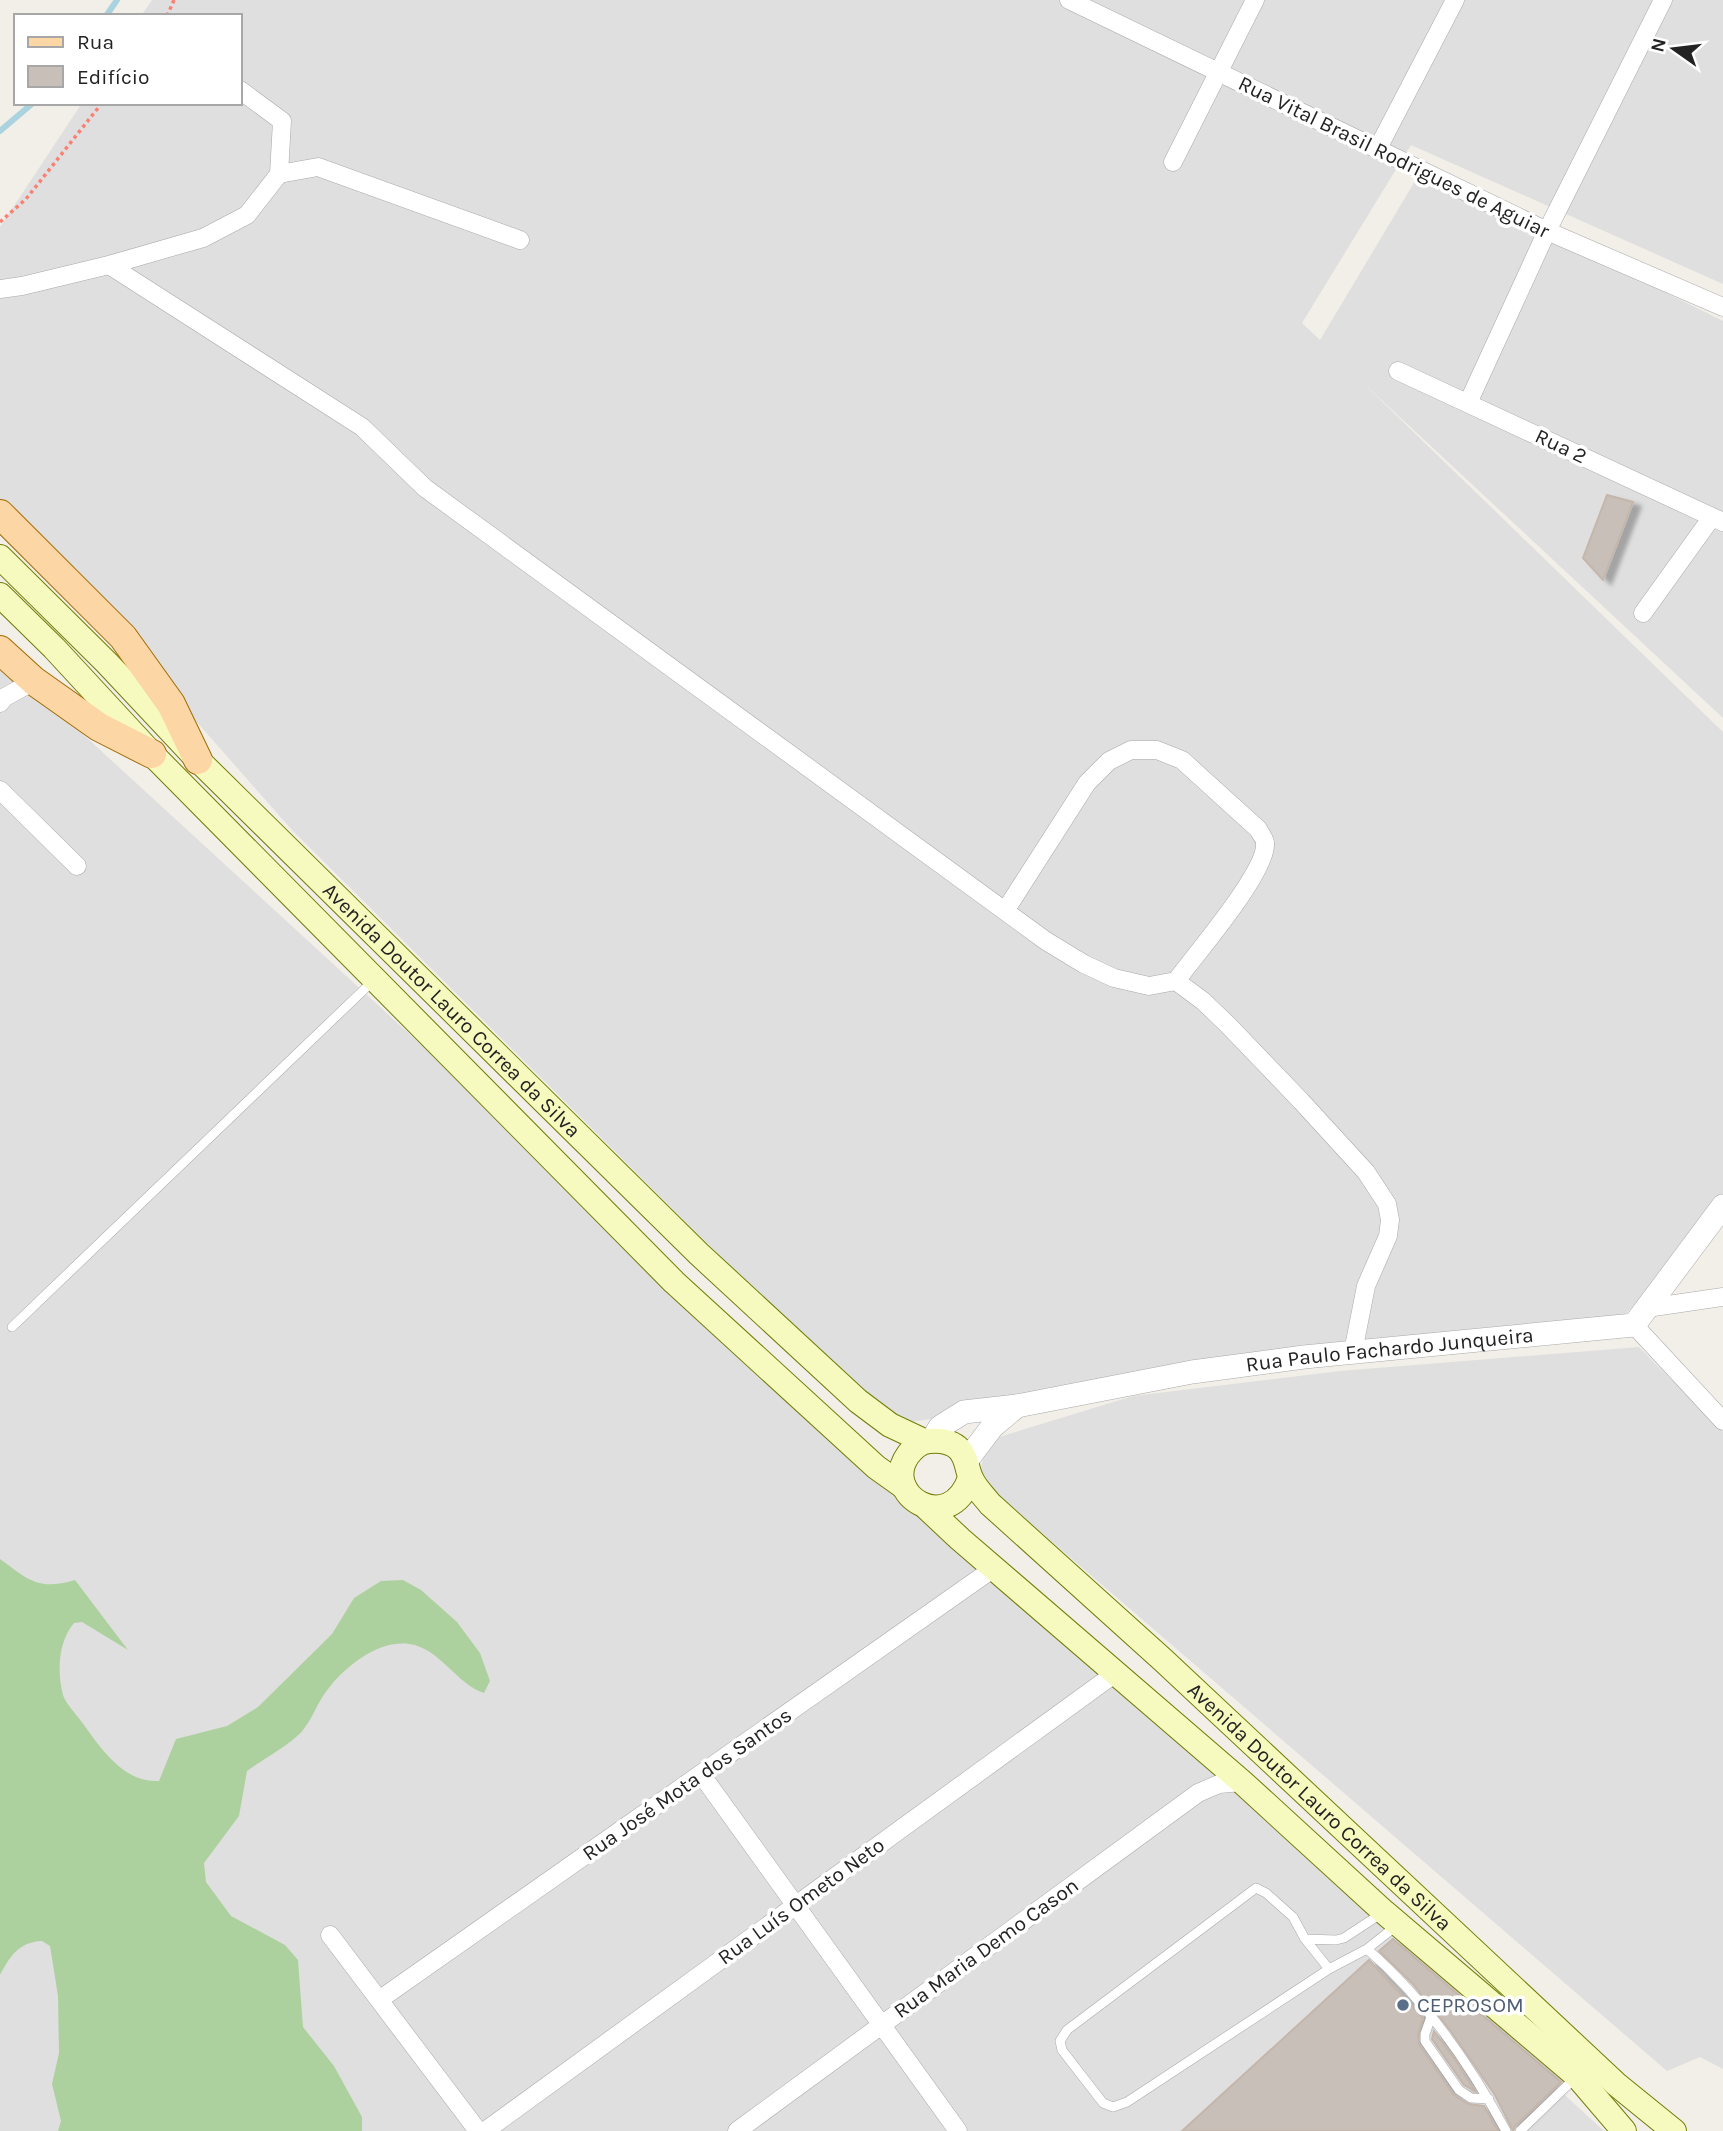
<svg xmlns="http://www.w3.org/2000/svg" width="1723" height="2131" font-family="Karla,sans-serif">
  <defs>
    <filter id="shadow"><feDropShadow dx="8" dy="4.5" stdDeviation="2" flood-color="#0004"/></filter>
  </defs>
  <rect width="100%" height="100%" fill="#f2efe9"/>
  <path fill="#e0dfdf" d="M152 0H1723V284L1411 145 1302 323 1320 340 1421 171 1723 321V718L1361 381 1723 732V1208L1624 1316 890 1425 292 830 0 499V227L82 103H240V16H141Z
    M0 658 1604 2131H0Z
    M1639 1347 1723 1432V2069L1700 2057 1667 2071 979 1479 986 1441 1133 1396 1340 1371Z"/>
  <path fill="#add19e" d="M0 1559C29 1580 38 1591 75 1580L128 1650 82 1622 74 1623C58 1642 57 1672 63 1695 66 1704 76 1714 81 1721 100 1747 123 1783 159 1781L176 1739 227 1726 258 1707 332 1634 354 1598 381 1581 403 1580 421 1590 457 1622 480 1653 490 1681 484 1693C456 1684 440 1648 409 1644 378 1640 346 1666 328 1689 318 1701 313 1718 303 1730 293 1743 262 1760 247 1771L239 1816 204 1863 206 1882 231 1916 285 1945 298 1960 303 2027 334 2066 362 2117V2131H58L61 2121 52 2084 59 2053 58 1996 50 1946 42 1941C19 1942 10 1956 0 1975Z"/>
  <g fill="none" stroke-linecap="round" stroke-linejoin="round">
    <path stroke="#aad3df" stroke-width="6" d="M106 16 117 0
      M0 131 33 103"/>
  </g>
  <path fill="#c7bfb8" stroke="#c4b6ab" stroke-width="2" filter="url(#shadow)" d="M1607 495 1633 502 1603 580 1583 558Z
    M1393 1939 1561 2082 1515 2126 1513 2131 1495 2095 1450 2030 1413 1984 1379 1951Z
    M1369 1960 1423 2018 1418 2034 1419 2044 1453 2094 1468 2104 1484 2106 1498 2131H1182Z
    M1434 2031 1456 2061 1475 2091 1464 2085 1432 2039Z"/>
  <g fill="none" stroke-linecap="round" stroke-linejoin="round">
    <defs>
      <path id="service" d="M12 1327 374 980
        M1305 1939 1336 1940 1344 1938 1382 1913
        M1367 1949 1396 1926
        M1329 1969 1305 1939 1293 1917 1266 1893 1256 1888 1067 2030 1060 2041 1062 2050 1103 2103 1113 2107 1127 2102 1329 1969 1367 1949C1425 1999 1470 2064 1506 2131
        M1431 2017 1425 2034V2041L1459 2090 1471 2098 1489 2099
        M1520 2131 1576 2077"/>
      <path id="minor" d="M1069 0 1547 231 1723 307
        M240 90 282 121 279 174
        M1377 150 1455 0
        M1173 162 1255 0
        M109 265 203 238 247 215 279 174 318 167 520 240
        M0 289 22 286 109 265 362 427 425 488 1046 941 1084 964 1114 978 1149 986 1176 981C1194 956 1268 871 1265 843 1265 839 1260 833 1258 829L1182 760 1157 750H1131L1109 761 1087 783 1005 911
        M1398 371 1723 522
        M1468 403 1547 231 1663 0
        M1643 613 1712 517
        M0 703 5 697 34 681
        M0 790 77 866
        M1176 981 1203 1001 1228 1025 1301 1101 1366 1172 1387 1204 1390 1220 1388 1236 1366 1286 1353 1352
        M1647 1308 1723 1297
        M1634 1325 1723 1421
        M701 1774 958 2131
        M330 1935 478 2131
        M379 2000 994 1568
        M485 2131 1117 1672
        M737 2131 1198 1793 1219 1784 1242 1782"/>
      <g id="tertiary">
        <path id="s1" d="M932 1440 940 1427 964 1412 1017 1406 1192 1372 1304 1357 1634 1325 1723 1206"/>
        <path d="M967 1460 992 1427 1017 1406"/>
      </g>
      <g id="secondary">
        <path id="s2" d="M0 557 107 663 198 760 699 1254 858 1401 890 1425 924 1441"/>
        <path d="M0 595 54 648 152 754 674 1282 876 1467 904 1487"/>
        <path id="s3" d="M970 1478C949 1538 880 1494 908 1455 913 1448 920 1442 929 1441 940 1440 951 1441 959 1449 968 1459 966 1468 971 1478 975 1488 984 1496 990 1504L1163 1660 1616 2084 1674 2131"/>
        <path d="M927 1508 960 1539 1242 1782 1384 1912 1577 2076 1624 2131"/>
      </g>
      <path id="primary" d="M0 514 123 637 171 704 198 760
        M0 650 34 681 99 727 152 754"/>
    </defs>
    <use href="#service" stroke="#a9a9a9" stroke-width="10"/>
    <use href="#minor" stroke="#a9a9a9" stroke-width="19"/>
    <use href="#tertiary" stroke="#a9a9a9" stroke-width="24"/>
    <use href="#secondary" stroke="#707d05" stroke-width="26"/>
    <use href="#primary" stroke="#a06b00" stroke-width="30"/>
    <path stroke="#fa8072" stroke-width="3.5" stroke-dasharray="3.5 3.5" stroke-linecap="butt" d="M167 16 174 0
      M0 222 26 199 102 103"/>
    <use href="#service" stroke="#fff" stroke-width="9"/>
    <use href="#minor" stroke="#fff" stroke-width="18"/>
    <use href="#tertiary" stroke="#fff" stroke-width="23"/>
    <use href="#secondary" stroke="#f7fabf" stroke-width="24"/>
    <use href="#primary" stroke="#fcd6a4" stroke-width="28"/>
  </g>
  <circle fill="#5c6f8a" stroke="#fff" stroke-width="2.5" cx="1403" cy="2005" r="7"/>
  <g text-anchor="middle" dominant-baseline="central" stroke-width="7" stroke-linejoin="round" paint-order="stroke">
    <g font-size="21" fill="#222" stroke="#fff">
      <text transform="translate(1394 157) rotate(26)">Rua Vital Brasil Rodrigues de Aguiar</text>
      <text transform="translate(1561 446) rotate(25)">Rua 2</text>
      <text stroke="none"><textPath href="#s2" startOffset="640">Avenida Doutor Lauro Correa da Silva</textPath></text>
      <text stroke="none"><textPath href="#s1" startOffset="474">Rua Paulo Fachardo Junqueira</textPath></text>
      <text transform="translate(687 1784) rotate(-35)">Rua José Mota dos Santos</text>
      <text stroke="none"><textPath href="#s3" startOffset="691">Avenida Doutor Lauro Correa da Silva</textPath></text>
      <text transform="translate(801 1901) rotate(-36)">Rua Luís Ometo Neto</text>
      <text transform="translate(986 1948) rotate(-36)">Rua Maria Demo Cason</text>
    </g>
    <g font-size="21" fill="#4e5e75" stroke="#fff" text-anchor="start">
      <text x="1417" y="2005">CEPROSOM</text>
    </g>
  </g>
  <rect x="14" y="14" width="228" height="91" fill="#ffffff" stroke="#a7a7a7" stroke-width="2"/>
  <rect x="28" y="37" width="35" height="10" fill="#fcd6a4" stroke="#a7a7a7" stroke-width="2"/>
  <text x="77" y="49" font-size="21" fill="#222222">Rua</text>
  <rect x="28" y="66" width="35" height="21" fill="#c7bfb8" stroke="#a7a7a7" stroke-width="2"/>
  <text x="77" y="84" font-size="21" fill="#222222">Edifício</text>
  <g transform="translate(1674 49) rotate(284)" stroke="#ffffff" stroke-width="5" paint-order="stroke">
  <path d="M0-5L12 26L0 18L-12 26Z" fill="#222222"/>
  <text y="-10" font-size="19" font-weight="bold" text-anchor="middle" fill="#222222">N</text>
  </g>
</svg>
